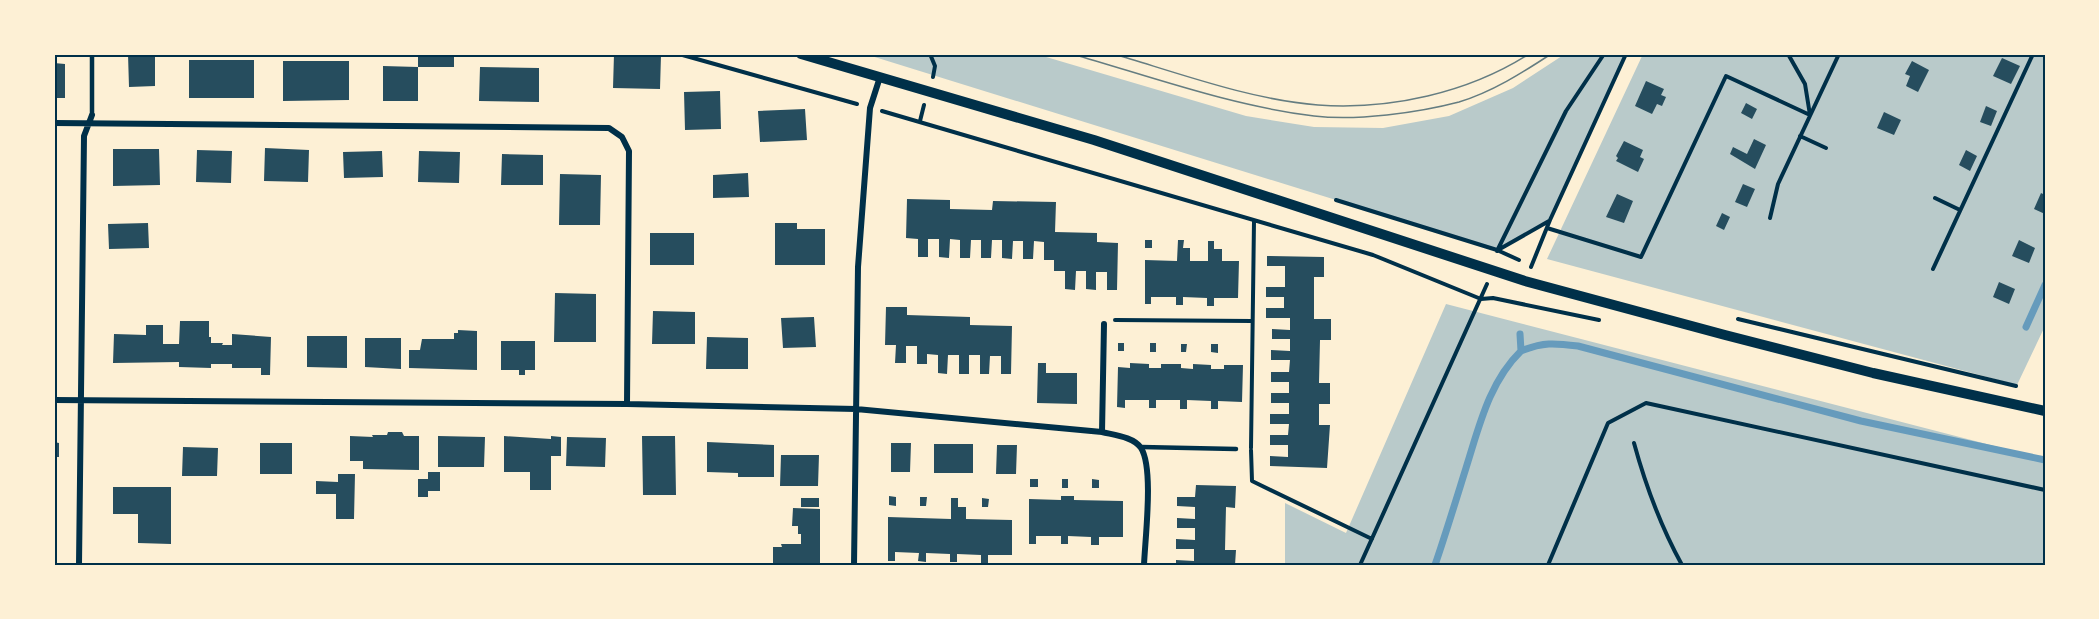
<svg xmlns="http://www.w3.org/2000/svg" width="2099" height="619" font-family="'Public Sans',sans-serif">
  <rect width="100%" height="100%" fill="#fdf0d5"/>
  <path fill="#b9caca" d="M865 54H1036L1246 116 1314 127 1383 128 1449 116 1513 88 1565 54H1626L1550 220 1497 250Z
    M1643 54H2045V326L2017 385 1547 259Z
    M1446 304 2045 459V565H1285V503L1346 533Z"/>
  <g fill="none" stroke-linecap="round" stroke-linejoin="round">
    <path stroke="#669bbc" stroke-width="7" d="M2026 327 2045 285
      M1521 351C1543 342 1554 343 1578 346L1861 421 2045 460
      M1435 565C1446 533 1456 500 1466 468 1479 427 1489 382 1521 351L1520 334"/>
  </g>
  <path fill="#264d5e" d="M128 54H155V86L129 87Z
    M418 54H454V67H418Z
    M614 54 661 55 660 89 613 88Z
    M2002 58 2020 66 2011 84 1993 76Z
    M189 60H254V98H189Z
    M283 61H349V100L283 101Z
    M1912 61 1929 70 1918 92 1906 86 1910 76 1905 74Z
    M54 63 65 64V98H54Z
    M383 66 418 67V101H383Z
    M480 67 539 68V102L479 101Z
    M1646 81 1664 89 1661 95 1666 97 1662 106 1657 104 1652 114 1635 106Z
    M720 91 721 129 685 130 684 92Z
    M1746 103 1757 109 1752 119 1741 113Z
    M1986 106 1997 111 1991 126 1980 122Z
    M805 109 807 140 760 142 758 111Z
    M1884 112 1901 120 1894 135 1877 128Z
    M1754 139 1766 145 1755 169 1730 154 1733 147 1747 154Z
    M1624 141 1643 150 1640 157 1644 159 1638 172 1616 161 1618 158 1616 156Z
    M265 148 309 150 308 182 264 181Z
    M113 149H159L160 185 113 186Z
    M197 150 232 151 231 183 196 182Z
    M1966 150 1977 156 1970 171 1959 165Z
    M382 151 383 177 344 178 343 152Z
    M419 151 460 152 459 183 418 182Z
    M502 154 543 155V185H501Z
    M748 173 749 197 713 198V175Z
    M560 174 601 175 600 225H559Z
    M1743 184 1755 189 1747 207 1735 202Z
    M2041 193 2045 195V214L2034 209Z
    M1617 194 1633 201 1624 223 1606 217Z
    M907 199 950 200V209L992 210 993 201 1056 202 1055 232 1097 233V242L1118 243 1117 290H1107V272H1096V290L1086 289V271H1076L1075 290 1065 289V271H1054V260H1044V242L1034 241 1033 259H1023V241H1013L1012 259 1002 258V240H992L991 258H981V240H971L970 258H960V240L950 239 949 258 939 257V239H928V257H918V239L906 238Z
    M1722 213 1730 217 1724 230 1716 226Z
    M148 223 149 248 109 249 108 224Z
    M775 223H797V229H825V265H775Z
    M650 233H694V265H650Z
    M1145 240H1152V248H1145Z
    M1178 240H1184L1183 248H1190V261H1208V241H1214V249H1222V261H1239L1238 298H1214V306H1207V298L1183 297V305H1176V297H1151V304H1145V260L1177 261Z
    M2019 240 2035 248 2029 263 2012 256Z
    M1267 256 1324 257V277H1314V319H1331V340H1320L1319 383H1330V404H1319V425H1330L1327 468 1270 466V456L1288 457V445H1270V435H1288L1289 424H1270V414H1289V403H1271V393H1289V382H1271V372H1289L1290 360H1271V350L1290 351V339H1272V329L1290 330V318H1266V308H1284V297H1266V287H1285V266H1267Z
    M1999 282 2015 289 2009 304 1993 297Z
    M555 293 596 294V342H554Z
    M886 307H907V315L970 317V325L1012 326 1011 374H1001V356H990L989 374H980V355H969V374H959V355H948L947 374 938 373V355L927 354V364H917V346H906V363H895L896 345H885Z
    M653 311 695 312V344H652Z
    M814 317 816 347 783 348 781 318Z
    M180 321H209V337H211V343H223L222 345H232V334L271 337 270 375H261V368H232V364H211V368L179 367V362L113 363 114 334 146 335V325H163V344H179Z
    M458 330 477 331V370L409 368V350H420L422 339H454V333H458Z
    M307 336H347V368L307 367Z
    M707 337 748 338V369H706Z
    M365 338H401V369L365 367Z
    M501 341H535V370H525V375H519V370H501Z
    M1118 343H1124V351H1118Z
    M1150 343H1156V352H1150Z
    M1181 344H1187L1186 352H1181Z
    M1211 344H1218V353L1211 352Z
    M1038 363H1046V373H1077V404L1037 403Z
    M1130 363 1149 364V368H1161V364H1181V368L1193 369V364L1211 365V369H1224V365H1243L1242 402 1218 401V409H1211V401L1187 400V409H1180V400H1156V408H1149V400H1125V408L1117 407 1118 367 1130 368Z
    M388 432H402L404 436H419V470L363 469V461H350V436L373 437 372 435H387Z
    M438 436 485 437 484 467H438Z
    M504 436 551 439V436L561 437V456H551V490H530V472H504Z
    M642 436H675L676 495H643Z
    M567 437 606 438 605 467 566 466Z
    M54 442 59 443V457H54Z
    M707 442 774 445V477H738V473L707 472Z
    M260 443H292V474H260Z
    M891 443H911L910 472H891Z
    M934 444H973V473H934Z
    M997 445H1017L1016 474H996Z
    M183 447 218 448 217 476H182Z
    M781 455H819L818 486H780Z
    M428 472H440V491H428V497H418V479H428Z
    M338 474H355L354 519H336V494H316V481L338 482Z
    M1030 479H1038V487H1030Z
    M1062 479H1068V488H1062Z
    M1092 479 1099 480V488H1092Z
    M1196 485 1236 486 1235 508 1226 507 1225 550H1236L1235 565H1176V560L1194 561V549H1176V539L1195 540V528H1177V518L1195 519V507L1177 506V497H1195Z
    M113 487H171V544L138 543V514H113Z
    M889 496 896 497V506L889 505Z
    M1061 496H1074V500L1123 501V537H1099V545H1091V537L1068 536V544H1061V536H1036V544H1029V499L1061 500Z
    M920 497H927L926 506H920Z
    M801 498H819V507H801Z
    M951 498H958V507H966V519L1012 520V555H988V563H981V555L957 554V562H950V554L926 553V562L918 561 919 553 895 552V561H888V517L951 519Z
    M982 498 989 499 988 507H982Z
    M793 508 820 509V565H773V547H782L781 544H801V534H798V526H792Z"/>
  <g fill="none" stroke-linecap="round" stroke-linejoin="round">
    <path stroke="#003049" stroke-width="4" d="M679 54 857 104
      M930 54 935 66 933 77
      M882 111 1373 255 1481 299 1493 298 1599 320
      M920 121 924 105
      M1800 136 1826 148
      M1935 198 1960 210
      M1336 200 1497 250 1519 260
      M1770 218 1778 184 1839 54
      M1547 228 1641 257 1726 76 1810 115 1805 84 1788 54
      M1498 250 1549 221
      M1497 251 1566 111 1604 54
      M1531 267 1550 220 1626 54
      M1933 269 2033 54
      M1738 319 2016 386
      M1115 320 1252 321
      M1634 443C1646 487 1660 525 1682 565
      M1251 448 1254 221
      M1251 450 1252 481 1372 539
      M1360 565 1487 284
      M1548 565 1608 423 1646 403 2045 490"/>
    <path stroke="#003049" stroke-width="4.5" d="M92 115V54
      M1141 447 1236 449"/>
    <path stroke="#003049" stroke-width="6" d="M54 123 609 128 622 137 629 151 627 404
      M54 400 627 404 856 409 1102 432C1114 435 1134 437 1141 448 1154 468 1145 539 1144 565
      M1102 432 1104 324
      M79 565 84 136 92 115
      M854 565 858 267 870 108 880 77"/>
    <path stroke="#003049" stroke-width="10" d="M801 54 1094 140 1525 281 1725 335 1873 373 2045 411"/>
    <path stroke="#657d81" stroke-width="1.5" d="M1072 54C1152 77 1232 106 1314 116 1357 121 1417 113 1459 102 1492 92 1522 73 1551 54
      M1114 54C1178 73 1252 100 1318 105 1390 110 1468 93 1529 54"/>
  </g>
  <rect width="2099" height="619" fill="none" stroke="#fdf0d5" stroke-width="111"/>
  <rect x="56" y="56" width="1988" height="508" fill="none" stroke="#003049" stroke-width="2"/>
</svg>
